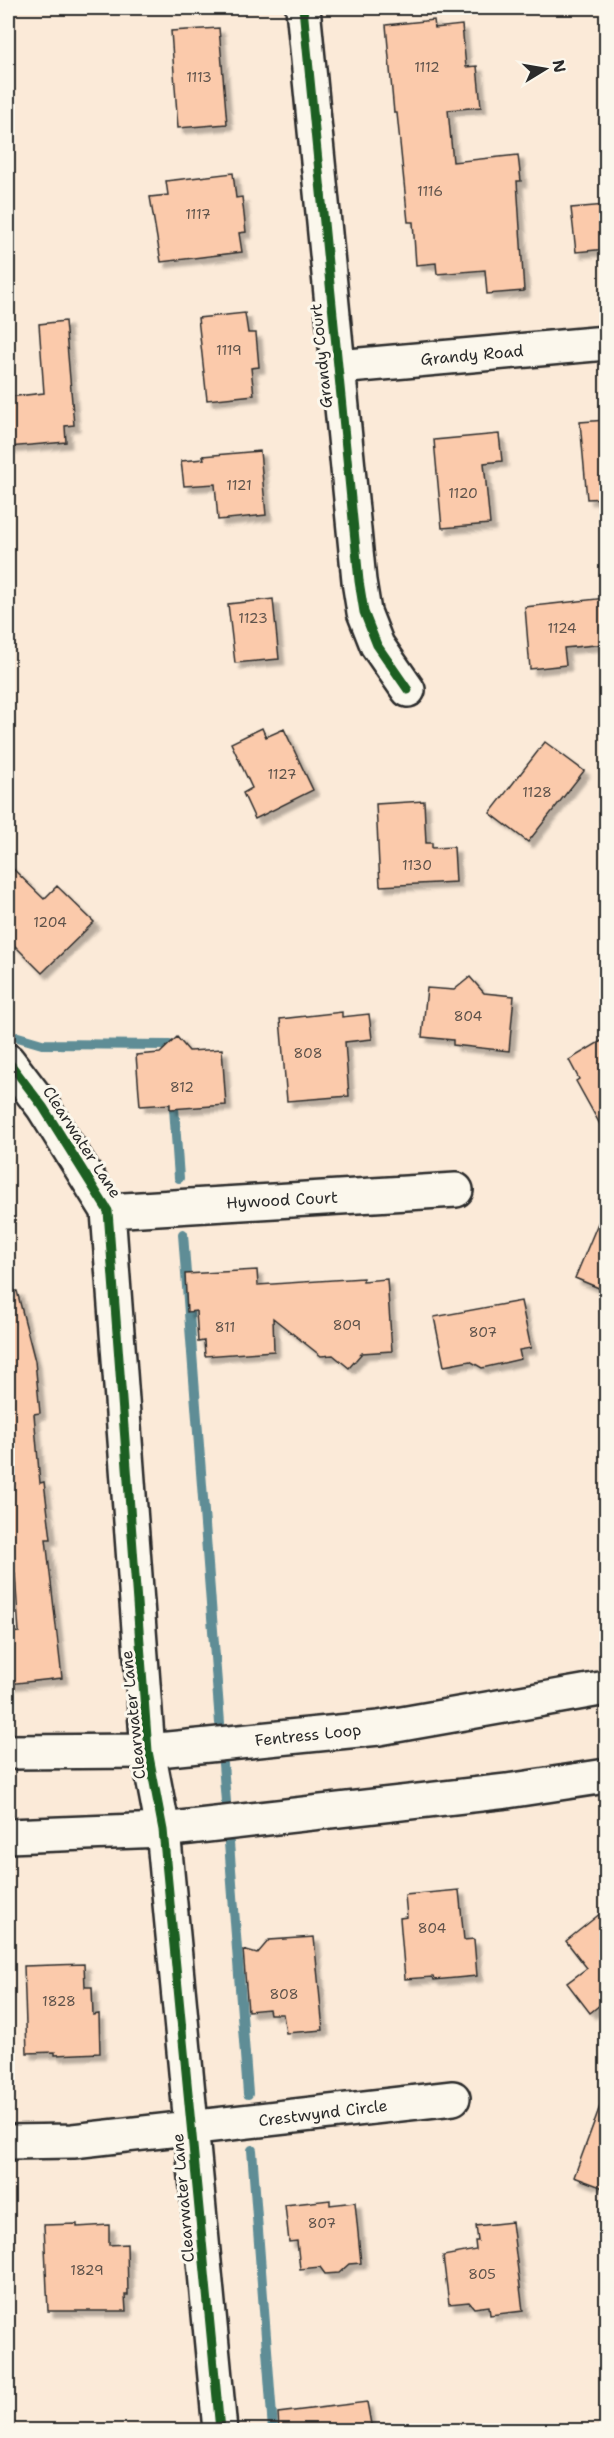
<svg xmlns="http://www.w3.org/2000/svg" width="614" height="2438" font-family="'Shantell Sans',sans-serif">
  <defs>
    <filter id="shadow"><feDropShadow dx="5.5" dy="5.5" stdDeviation="1.5" flood-color="#0004"/></filter>
  </defs>
  <rect width="100%" height="100%" fill="#fbead8"/>
  <filter id="ink" filterUnits="userSpaceOnUse"><feTurbulence type="fractalNoise" baseFrequency=".0167" numOctaves="2"/><feDisplacementMap in="SourceGraphic" scale="12" xChannelSelector="R" yChannelSelector="G"/><feConvolveMatrix kernelMatrix="1 2 1 2 8 2 1 2 1" color-interpolation-filters="sRGB"/></filter>
  <g filter="url(#ink)">
    <g fill="none" stroke-linecap="round" stroke-linejoin="round">
      <path stroke="#5e8d96" stroke-width="10" d="M18 1037 42 1044 169 1045 170 1058
        M173 1094 179 1178
        M183 1234 220 1723
        M223 1764 226 1802
        M229 1843 248 2094
        M252 2150 273 2430"/>
    </g>
    <path fill="#fbcaab" stroke="#2b2b2b" stroke-width="1.5" filter="url(#shadow)" d="M434 20 435 28 462 25 466 67 477 66 481 107 448 110 453 162 518 155 521 181H517L524 291 487 294 485 270 437 274 436 263 416 265 413 222H408L397 113H394L386 25Z
      M219 28 227 124 178 128 171 31Z
      M233 173 236 198 242 197 246 232 239 233 242 252 161 262 150 197 168 195 166 181Z
      M606 205V249L576 252 571 208Z
      M245 313 248 333H256L259 367 251 368 254 395 207 400 198 318Z
      M65 321 74 425 65 426 66 442 8 447V397L44 393 39 324Z
      M606 420V498L587 499 580 422Z
      M499 434 502 461 484 463 490 524 442 528 434 440Z
      M260 451 266 515 218 520 215 484 184 486 181 461 204 459 203 456Z
      M606 598V644L564 648 566 665 530 669 525 607Z
      M273 599 279 659 235 663 228 604Z
      M262 728 266 737 284 729 313 790 255 819 243 793 252 788 231 743Z
      M545 742 584 771 528 842 490 813Z
      M424 801 426 843H432V848L454 847 456 882 380 886 376 804Z
      M8 864 44 899 57 886 94 922 42 973 8 939Z
      M470 977 484 993 514 996 509 1051 453 1045V1040L422 1037 427 988 454 990Z
      M342 1012V1017L369 1014 372 1039 345 1042 349 1096 287 1101 280 1019Z
      M177 1037 189 1051 222 1049 226 1105 170 1109V1104L140 1106 136 1055 160 1053Z
      M606 1038V1135L576 1081 579 1079 569 1060Z
      M606 1204V1291L575 1278Z
      M257 1270 258 1285 363 1278V1281L387 1279 392 1351 362 1353 349 1368 333 1355 321 1356 273 1318 274 1351 205 1356 204 1341 198 1342 196 1311 187 1312 185 1274Z
      M17 1291 35 1361 40 1413 34 1414 40 1483 44 1482 51 1539H46L62 1678 8 1684V1633L19 1632 15 1573 8 1574V1292Z
      M521 1301 531 1348 519 1350 521 1359 482 1368 470 1361 444 1366 434 1317Z
      M459 1890 464 1940 474 1939 477 1976 434 1980 433 1977 405 1979 400 1918 407 1917 405 1895Z
      M606 1909V2000L590 2013 567 1983 587 1968 566 1941Z
      M314 1937 323 2030 286 2033 283 2014H270L269 2009 248 2011 243 1950 257 1954 269 1940Z
      M84 1964 85 1987H92L93 2015 99 2014 100 2053 55 2055V2052L27 2053 24 1966Z
      M603 2098H606V2189L574 2177Z
      M330 2200V2205L355 2202 361 2263 349 2264 339 2273 325 2274 320 2267 300 2269 297 2241 289 2242 285 2205Z
      M512 2222 523 2311 490 2315 489 2306 474 2308 469 2302 449 2304 443 2256 476 2250 475 2241H478L476 2226Z
      M77 2224V2227L109 2225V2245L127 2244 128 2295H125L126 2311H48L44 2225Z
      M367 2402 372 2430H279L278 2413Z"/>
    <g fill="none" stroke-linecap="round" stroke-linejoin="round">
      <defs>
        <path id="street" d="M303 8 359 581 364 612 377 645 408 690
          M338 367 606 343
          M8 1061 43 1107 108 1211 148 1751 163 1830 220 2430
          M108 1211 456 1190
          M8 2142 73 2141 453 2098"/>
        <path id="secondary" d="M8 1752 148 1751 379 1728 606 1688
          M8 1836 163 1830 507 1791 606 1776"/>
      </defs>
      <use href="#street" stroke="#2b2b2b" stroke-width="38"/>
      <use href="#secondary" stroke="#2b2b2b" stroke-width="38"/>
      <use href="#street" stroke="#fbf7ec" stroke-width="33"/>
      <use href="#secondary" stroke="#fbf7ec" stroke-width="33"/>
      <defs>
        <path id="cycleway" d="M303 8 359 581 364 612 377 645 408 690
          M8 1061 43 1107 108 1211 148 1751 163 1830 220 2430"/>
      </defs>
      <use href="#cycleway" stroke="#fbf7ec" stroke-width="13"/>
      <use href="#cycleway" stroke="#1b5e20" stroke-width="9"/>
    </g>
  </g>
  <g text-anchor="middle" dominant-baseline="central" stroke-width="6" stroke-linejoin="round" paint-order="stroke">
    <g font-size="14" fill="#5f534b">
      <text x="427" y="67">1112</text>
      <text x="199" y="77">1113</text>
      <text x="430" y="191">1116</text>
      <text x="198" y="214">1117</text>
      <text x="229" y="350">1119</text>
      <text x="239" y="485">1121</text>
      <text x="463" y="493">1120</text>
      <text x="253" y="618">1123</text>
      <text x="562" y="628">1124</text>
      <text x="282" y="774">1127</text>
      <text x="537" y="792">1128</text>
      <text x="417" y="865">1130</text>
      <text x="50" y="922">1204</text>
      <text x="468" y="1016">804</text>
      <text x="308" y="1053">808</text>
      <text x="182" y="1087">812</text>
      <text x="347" y="1325">809</text>
      <text x="225" y="1327">811</text>
      <text x="483" y="1332">807</text>
      <text x="432" y="1928">804</text>
      <text x="284" y="1994">808</text>
      <text x="59" y="2001">1828</text>
      <text x="322" y="2223">807</text>
      <text x="87" y="2270">1829</text>
      <text x="482" y="2274">805</text>
    </g>
    <g font-size="16" fill="#2b2b2b" stroke="#fbf7ec">
      <text transform="translate(472 355) rotate(-5)">Grandy Road</text>
      <text transform="translate(321 356) rotate(-96)">Grandy Court</text>
      <text transform="translate(82 1142) rotate(57)">Clearwater Lane</text>
      <text transform="translate(282 1200) rotate(-3)">Hywood Court</text>
      <text transform="translate(133 1715) rotate(-96)">Clearwater Lane</text>
      <text transform="translate(308 1735) rotate(-6)">Fentress Loop</text>
      <text transform="translate(323 2113) rotate(-7)">Crestwynd Circle</text>
      <text transform="translate(183 2198) rotate(-95)">Clearwater Lane</text>
    </g>
  </g>
  <rect width="614" height="2438" fill="none" stroke="#fbf7ec" stroke-width="30"/>
  <rect x="15" y="15" width="584" height="2408" fill="none" stroke="#2b2b2b" stroke-width="2" filter="url(#ink)"/>
  <g transform="translate(545 69) rotate(79)" stroke="#fbf7ec" stroke-width="4.5" paint-order="stroke">
  <path d="M0-4.5L10 22L0 15L-10 22Z" fill="#2b2b2b"/>
  <text y="-9" font-size="16" font-weight="bold" text-anchor="middle" fill="#2b2b2b">N</text>
  </g>
</svg>
